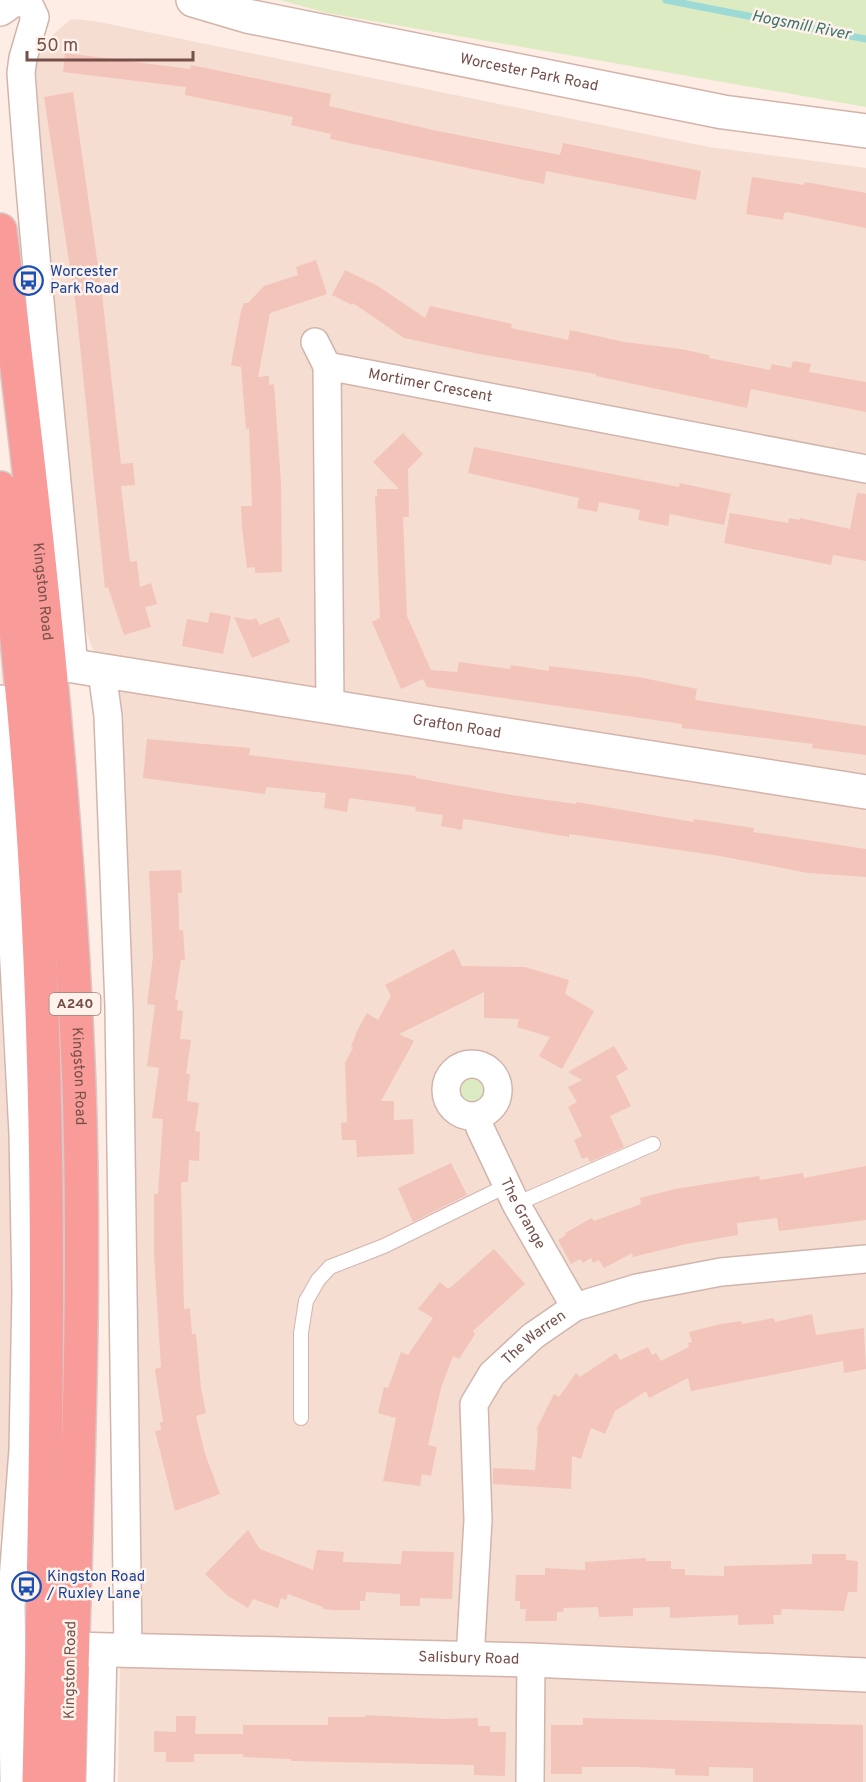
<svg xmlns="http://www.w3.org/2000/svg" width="866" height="1782" font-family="Overpass,sans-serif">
  <rect width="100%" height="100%" fill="#fdede4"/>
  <path fill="#f5ddd2" d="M71 19 94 21 709 147 866 168V1782H118L120 1664 140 1552 128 941 99 666 82 620 30 72 48 39Z
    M0 988 11 1187 14 1378 12 1474 0 1537Z"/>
  <path fill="#dcebc2" d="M280 0H866V107L327 13Z
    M457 1090a14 14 0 1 1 28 0a14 14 0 1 1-28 0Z"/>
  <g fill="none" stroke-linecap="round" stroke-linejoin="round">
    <path stroke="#9dd9d5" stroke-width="7" d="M666 0 866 39"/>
  </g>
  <path fill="#f3c4ba" d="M65 53 190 69 191 65 331 94 329 106 433 130 560 155 563 143 701 171 696 200 546 171 544 184 330 139 331 134 291 125 293 117 185 95 186 87 63 72Z
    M73 92 102 294 121 464 133 463 135 485 121 486 130 562 137 561 140 587 151 583 157 604 145 607 151 627 124 635 108 587 105 588 76 307 44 97Z
    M752 177 804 185 805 182 866 193V228L787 212 784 213 783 220 746 214Z
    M316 260 327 294 270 313 258 377 269 376V385L274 384 281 483 282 572 255 573V567L247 568 242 527 241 506H252L249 428 246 429 241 367 231 365 241 311 244 303H248L264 286 298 275 296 267Z
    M345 270 378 286 425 318 430 306 512 324 511 328 568 340 570 330 624 342 681 349 709 355V358L770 370 772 364 791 368 793 361 811 364 809 372 866 382V412L751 389 747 408 596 376V374L479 354 404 338 353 303 352 305 332 295Z
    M403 433 423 454 408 469 409 517H403L407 616 431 670 457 672 459 662 510 669 511 665 549 671V666L638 677 697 689 695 700 866 726V755L812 748 813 744 682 728V724L648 719 427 687 423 679 401 689 372 622 380 618 375 496H377V489H399L373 462Z
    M474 447 679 487 680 483 731 494 724 525 670 514 668 526 638 520 640 510 599 502 597 512 577 508 579 498 468 473Z
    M857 493 866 494V561L833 555 831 565 724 543 730 513 788 523 789 518 800 520V518L850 529Z
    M210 612 231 616 223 654 182 646 187 619 208 623Z
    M234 617 251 620 256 618 260 625 279 617 290 642 252 658Z
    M147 739 250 748 249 755 416 776V778L511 795 576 804 577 802 693 822 694 819 754 828 753 832 866 849V877L808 873 720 856 569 834V837L471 820 463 819 462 830 441 826 443 815 415 811 416 807 349 798 347 812 324 808 326 793 266 787 265 794 143 778Z
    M181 870 182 893H178L179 913V930H183L185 960H181L175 999 178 1000 177 1010 183 1011 180 1039 191 1040 186 1074H190L187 1101 199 1103 195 1131 200 1132 199 1161 189 1160 188 1182H181L184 1309 190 1308 192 1334H196L201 1388 206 1413 196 1416 205 1454 220 1494 175 1511 155 1431 161 1430 160 1422H163L155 1369 161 1367 154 1254V1194H158L163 1119 152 1118 159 1068 147 1066 155 1005 147 1004 153 956 149 871Z
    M454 949 462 966 525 967 569 980 565 994 594 1011 562 1069 539 1056 550 1037 517 1027 519 1019 484 1018V992L399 1034 414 1041 381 1101H394V1120L413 1119 414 1154 357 1157 356 1140H342L341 1123 347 1122 345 1063 353 1048 351 1046 358 1029 367 1013 378 1020 391 996 385 985Z
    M614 1046 628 1069 616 1076 631 1106 610 1116 624 1147 590 1162 588 1157 582 1159 574 1140 582 1136 568 1107 577 1102 568 1087 582 1080 568 1072Z
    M451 1163 467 1195 413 1222 398 1188Z
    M866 1166V1220L779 1231 777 1218 737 1223 738 1235 686 1244 633 1257 632 1253 604 1268 599 1260 593 1263 591 1258 583 1263 580 1259 571 1264 558 1240 566 1235 565 1233 592 1218 594 1221 641 1204 640 1198 675 1189 759 1176 760 1180 803 1173 804 1178Z
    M494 1249 525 1284 473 1331 475 1334 459 1359 453 1356 441 1388 428 1445 437 1447 431 1476 422 1474 420 1486 383 1481 396 1418 378 1413 384 1387 388 1388 401 1352 408 1355 433 1318 418 1309 440 1282 448 1289 451 1287Z
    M812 1314 816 1335 864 1328 866 1369 844 1373 843 1361 691 1391 688 1378 649 1398 646 1391 615 1411 605 1434 591 1428 581 1459 572 1456 571 1489 493 1484V1468L535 1470 538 1430H536L554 1394 559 1397 576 1373 580 1377 616 1353 620 1360 648 1347 652 1355 656 1353 661 1361 689 1347 688 1343 692 1342 689 1332 721 1324 741 1321 742 1324 774 1318 775 1322Z
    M248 1530 260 1549 313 1570 317 1550 344 1552 343 1562 401 1564 402 1551 454 1552 452 1599 420 1598V1606H400V1594L366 1592 365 1601H360V1610H335L323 1609V1607L288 1594 286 1600 281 1598 278 1608 253 1599 248 1608 228 1596 205 1574Z
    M812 1554H846V1560L858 1561 857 1592H848L844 1611 782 1609 781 1615H773L774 1624 738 1625V1615L670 1618V1607L633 1608V1616L599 1617 598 1607 564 1608 563 1612H557V1621H525L526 1609H520V1601H515L516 1575H545V1568L585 1570V1562L646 1558V1561H671V1569H685V1575L724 1576V1566L812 1564Z
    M365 1715 442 1719 478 1718V1726H490V1732H506L505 1776 474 1775V1765L291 1761V1759L243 1757V1754H194V1762H166V1752H154V1731L176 1732V1716H196L195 1734H243V1725H328V1717H365Z
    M583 1718 863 1725V1782H753V1768L709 1767V1776L675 1775V1769L637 1767H582V1774H551V1725H583Z"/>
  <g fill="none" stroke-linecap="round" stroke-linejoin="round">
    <defs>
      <path id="lane" d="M516 1204 653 1144
        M301 1418V1333L306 1301 318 1280 330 1267 384 1246 508 1185"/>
      <g id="street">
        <path d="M27 0 35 17 23 58 21 73C35 272 57 470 74 668"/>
        <path d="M315 342 327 366"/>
        <path d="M102 672 108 716 119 1007 128 1651"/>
        <path d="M0 699 23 1134 26 1291 23 1450 11 1606 14 1782"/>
        <path id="s1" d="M330 707 327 366 866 469"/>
        <circle cx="472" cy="1090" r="26"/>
        <path id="s2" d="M477 1116 480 1128 516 1204 575 1307"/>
        <path id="s3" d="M470 1659 478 1520 474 1404 492 1374 533 1336 575 1307 637 1288 721 1272 866 1259"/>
        <path d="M100 1782 103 1650"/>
        <path d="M530 1782 531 1660"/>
      </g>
      <g id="secondary">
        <path id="s4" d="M193 0 247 16 723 112 866 131"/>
        <path d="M0 9 13 0"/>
        <path id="s5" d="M48 662 866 792"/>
        <path id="s6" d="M71 1649 531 1660 866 1675"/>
      </g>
      <g id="highway">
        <path id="s7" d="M0 230C36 514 68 800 79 1086 87 1318 74 1550 69 1782"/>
        <path d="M0 488C10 559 16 630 23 702 56 1061 47 1422 39 1782"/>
      </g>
    </defs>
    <use href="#lane" stroke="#d1b5ad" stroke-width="16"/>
    <use href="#street" stroke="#d1b5ad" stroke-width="30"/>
    <use href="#secondary" stroke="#d4b3aa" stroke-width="36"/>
    <use href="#highway" stroke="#d6cac8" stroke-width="36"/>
    <use href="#lane" stroke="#fff" stroke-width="14"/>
    <use href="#street" stroke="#fff" stroke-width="27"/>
    <use href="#secondary" stroke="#fff" stroke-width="33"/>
    <use href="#highway" stroke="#f99c99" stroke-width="33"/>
  </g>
  <defs>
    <symbol id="bus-ring" viewBox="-11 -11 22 22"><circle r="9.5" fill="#fff2ea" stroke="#1a4fb4" stroke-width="1.5"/><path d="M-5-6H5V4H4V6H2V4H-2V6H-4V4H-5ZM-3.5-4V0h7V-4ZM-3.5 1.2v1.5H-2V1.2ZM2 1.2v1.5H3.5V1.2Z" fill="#1a4fb4"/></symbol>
  </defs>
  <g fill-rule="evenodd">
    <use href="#bus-ring" x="12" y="264" width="33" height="33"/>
    <use href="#bus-ring" x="10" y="1570" width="33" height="33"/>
  </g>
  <g text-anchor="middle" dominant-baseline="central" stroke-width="5" stroke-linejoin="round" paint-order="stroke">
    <rect fill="#fff2ea" stroke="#9f8079" stroke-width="1.5" x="49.5" y="993" width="51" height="22" rx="4.5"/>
    <g font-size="14" font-weight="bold" fill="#764f49">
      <text x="75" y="1004">A240</text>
    </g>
    <g font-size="15" fill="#764f49" stroke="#fff2ea">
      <text stroke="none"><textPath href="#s4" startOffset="344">Worcester Park Road</textPath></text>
      <text stroke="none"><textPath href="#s1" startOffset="446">Mortimer Crescent</textPath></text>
      <text stroke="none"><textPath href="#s7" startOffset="364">Kingston Road</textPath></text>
      <text stroke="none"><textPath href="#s5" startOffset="414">Grafton Road</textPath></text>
      <text stroke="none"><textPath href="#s7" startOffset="850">Kingston Road</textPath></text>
      <text stroke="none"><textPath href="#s2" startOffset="108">The Grange</textPath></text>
      <text stroke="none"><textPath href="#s3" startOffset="346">The Warren</textPath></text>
      <text stroke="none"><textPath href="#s6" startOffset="398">Salisbury Road</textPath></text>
      <text transform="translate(71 1670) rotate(-89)">Kingston Road</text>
    </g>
    <g font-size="15" fill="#164399" stroke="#fff2ea" text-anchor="start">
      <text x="50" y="272">Worcester<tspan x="50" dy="17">Park Road</tspan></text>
      <text x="47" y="1577">Kingston Road<tspan x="47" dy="17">/ Ruxley Lane</tspan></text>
    </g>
    <g font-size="16" font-style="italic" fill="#397471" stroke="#fff2ea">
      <text transform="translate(801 26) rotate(11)">Hogsmill River</text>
    </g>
  </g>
  <path d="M27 51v9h166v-9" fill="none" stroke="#764f49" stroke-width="3"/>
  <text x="36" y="51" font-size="18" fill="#764f49" stroke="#fff2ea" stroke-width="4.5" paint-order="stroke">50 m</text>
</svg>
